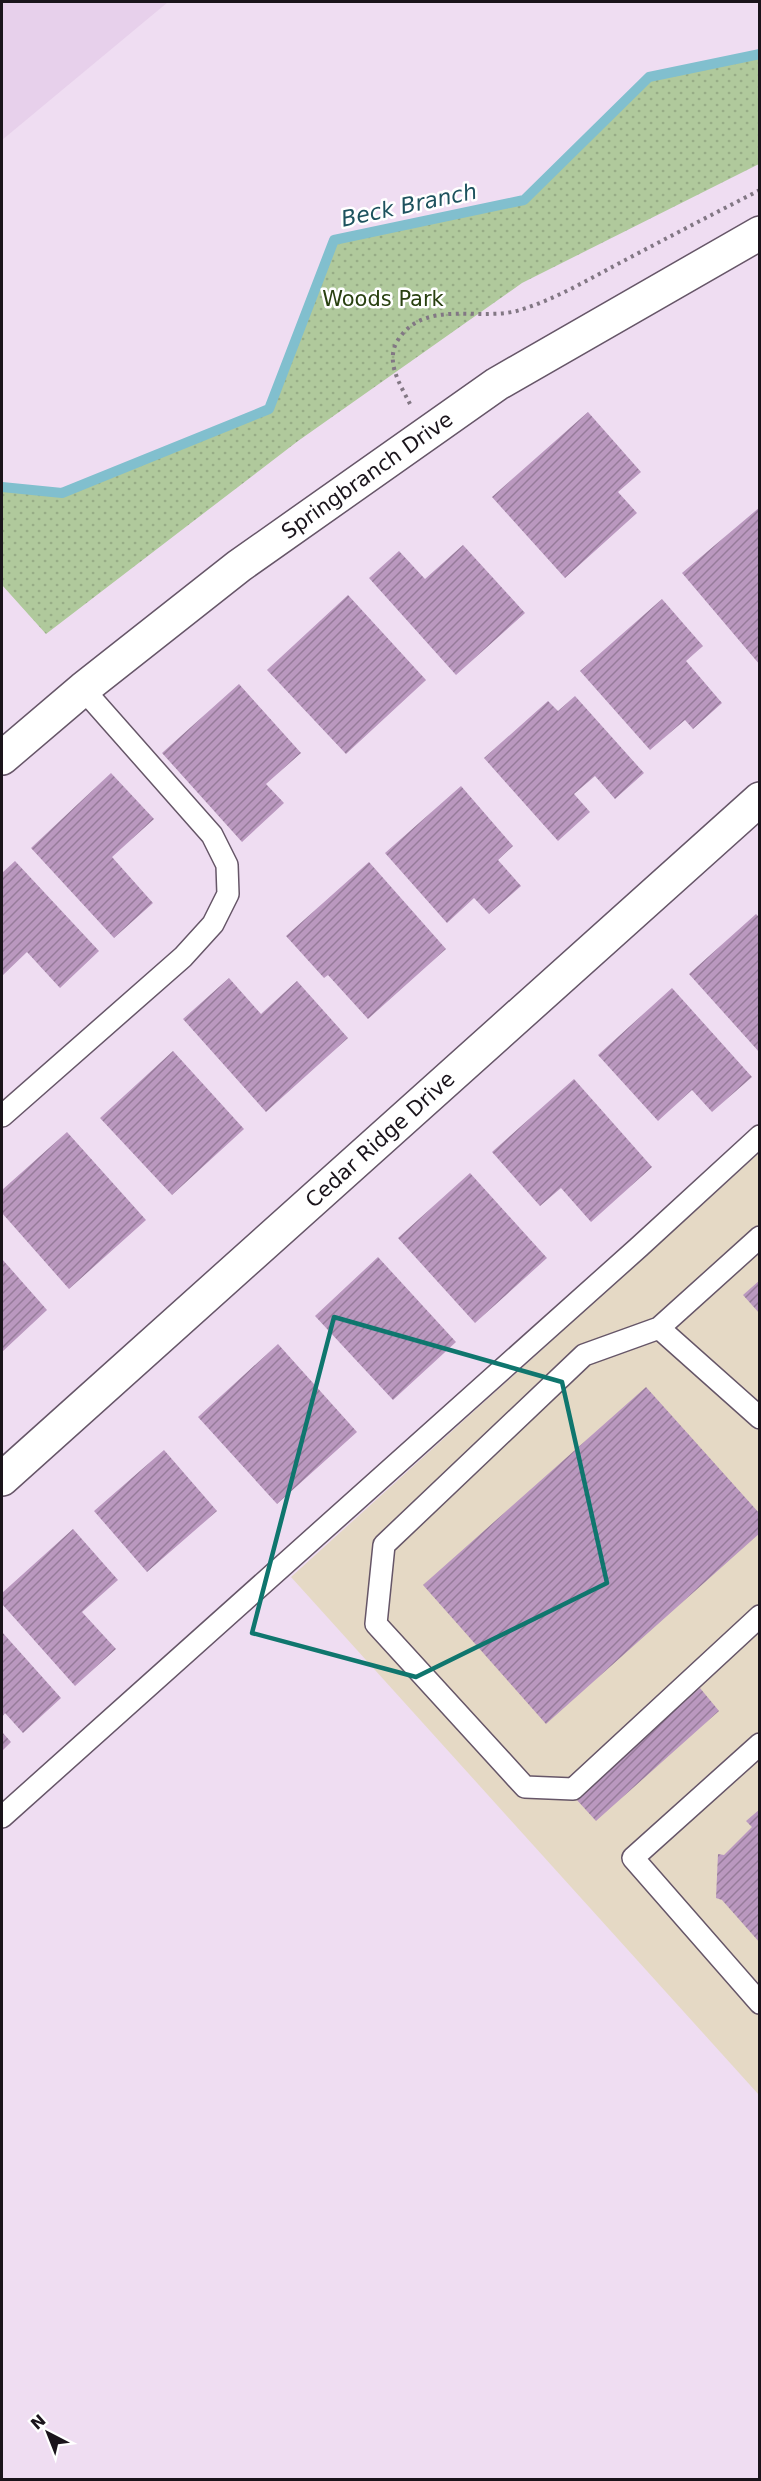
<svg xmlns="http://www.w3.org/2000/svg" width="761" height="2481" font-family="'DejaVu Sans',sans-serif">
  <defs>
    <pattern id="grass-dots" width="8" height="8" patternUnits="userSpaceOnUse" patternTransform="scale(1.5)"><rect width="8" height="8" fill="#b0c99c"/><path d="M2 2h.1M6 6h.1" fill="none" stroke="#97ac86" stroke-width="1.8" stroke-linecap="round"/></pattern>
    <pattern id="building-hatch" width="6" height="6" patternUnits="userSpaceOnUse" patternTransform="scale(1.5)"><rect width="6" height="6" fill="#ba98bf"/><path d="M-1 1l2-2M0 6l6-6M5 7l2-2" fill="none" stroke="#967b9a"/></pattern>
  </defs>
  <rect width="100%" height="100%" fill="#efddf2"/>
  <path fill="#e5d9c5" d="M759 1153V2095L291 1577Z"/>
  <path fill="#e7d0eb" d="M2 2H168L2 140Z"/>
  <path fill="url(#grass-dots)" d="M759 54V164L522 283 298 441 46 634 2 585V487L62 493 269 409 334 240 524 200 649 77Z"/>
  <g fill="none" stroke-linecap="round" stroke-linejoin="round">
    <path stroke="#81bfce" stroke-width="10" d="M2 487 62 493 269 409 334 240 524 200 649 77 760 54"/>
  </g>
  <path fill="url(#building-hatch)" d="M588 412 641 472 618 492 637 513 565 578 492 497Z
    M760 507V665L682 573Z
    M463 545 525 613 456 675 369 578 399 551 425 579Z
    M348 595 426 680 346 754 267 670Z
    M662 599 703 646 686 661 722 703 693 729 685 720 650 750 580 671Z
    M239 684 301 753 266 784 284 803 242 842 162 753Z
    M575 696 644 773 615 799 595 776 574 794 590 812 558 841 484 758 548 701 558 711Z
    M111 773 154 819 112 857 153 903 114 938 31 848Z
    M461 786 513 846 498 860 521 886 489 914 474 898 447 923 385 853Z
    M15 861 99 951 60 988 27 952 2 976V873Z
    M369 862 446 949 368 1019 328 975 324 978 286 936Z
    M756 914 760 918V1053L689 974Z
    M229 978 261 1014 297 981 348 1038 266 1112 183 1019Z
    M672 988 752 1077 712 1112 692 1090 658 1121 598 1055Z
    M173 1051 244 1129 172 1195 100 1118Z
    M574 1079 652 1167 591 1222 561 1188 540 1206 492 1152Z
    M67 1132 146 1220 69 1289 2 1213V1190Z
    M470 1173 547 1258 475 1323 398 1238Z
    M378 1257 456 1342 393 1400 315 1316Z
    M2 1259 47 1310 2 1352Z
    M760 1280V1314L743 1295Z
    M278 1344 357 1432 277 1504 198 1417Z
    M646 1387 760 1514V1533L546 1724 423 1585Z
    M164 1450 217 1511 147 1572 94 1511Z
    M73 1529 118 1580 82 1612 116 1649 75 1686 2 1604V1593Z
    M2 1632 61 1698 23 1733 5 1713 2 1717Z
    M700 1688 719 1711 596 1821 576 1799Z
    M2 1732 11 1742 2 1751Z
    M760 1809V1943L722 1900 716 1898 718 1854 724 1855 752 1827 746 1821Z"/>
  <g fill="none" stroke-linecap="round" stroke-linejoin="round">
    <defs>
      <path id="service" d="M2 1116 183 957 213 924 228 894 227 865 212 835 83 689
        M659 1328 760 1237
        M760 1418 659 1328 584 1355 384 1545 376 1624 525 1787 573 1789 760 1616
        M760 1744 633 1858 760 2003
        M2 1817 639 1247 760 1136"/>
      <g id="minor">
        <path id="s1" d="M2 758 83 689 239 566 497 384 760 233"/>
        <path id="s2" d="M2 1479 760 799"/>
      </g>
    </defs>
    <use href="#service" stroke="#665668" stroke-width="24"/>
    <use href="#minor" stroke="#665668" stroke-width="36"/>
    <path stroke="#827784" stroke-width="4" stroke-dasharray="3 4.5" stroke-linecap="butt" d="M410 404C400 384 383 359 400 337 428 299 482 322 520 310 553 300 584 282 614 266 663 240 711 215 760 190"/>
    <use href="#service" stroke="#fff" stroke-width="21"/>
    <use href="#minor" stroke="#fff" stroke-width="33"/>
  </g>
  <path fill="none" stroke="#0f766e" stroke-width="4.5" stroke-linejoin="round" d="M334 1317 562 1382 607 1583 416 1677 252 1633Z"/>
  <g text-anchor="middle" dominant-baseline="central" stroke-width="5" stroke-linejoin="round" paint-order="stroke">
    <g font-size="21" fill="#294010" stroke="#fff">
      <text x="383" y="299">Woods Park</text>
    </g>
    <g font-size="21" fill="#1a141b" stroke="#fff">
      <text stroke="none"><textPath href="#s1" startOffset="462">Springbranch Drive</textPath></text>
      <text stroke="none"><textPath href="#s2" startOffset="508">Cedar Ridge Drive</textPath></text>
    </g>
    <g font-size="22" font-style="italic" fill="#1d525e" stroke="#fff">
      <text transform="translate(409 205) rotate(-12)">Beck Branch</text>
    </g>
  </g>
  <rect width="761" height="2481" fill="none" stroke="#1a141b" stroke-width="6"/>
  <g transform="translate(48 2433) rotate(318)" stroke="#ffffff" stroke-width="4.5" paint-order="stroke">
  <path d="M0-4.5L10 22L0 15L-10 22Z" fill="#1a141b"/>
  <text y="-9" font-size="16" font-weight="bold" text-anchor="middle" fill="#1a141b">N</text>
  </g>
</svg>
